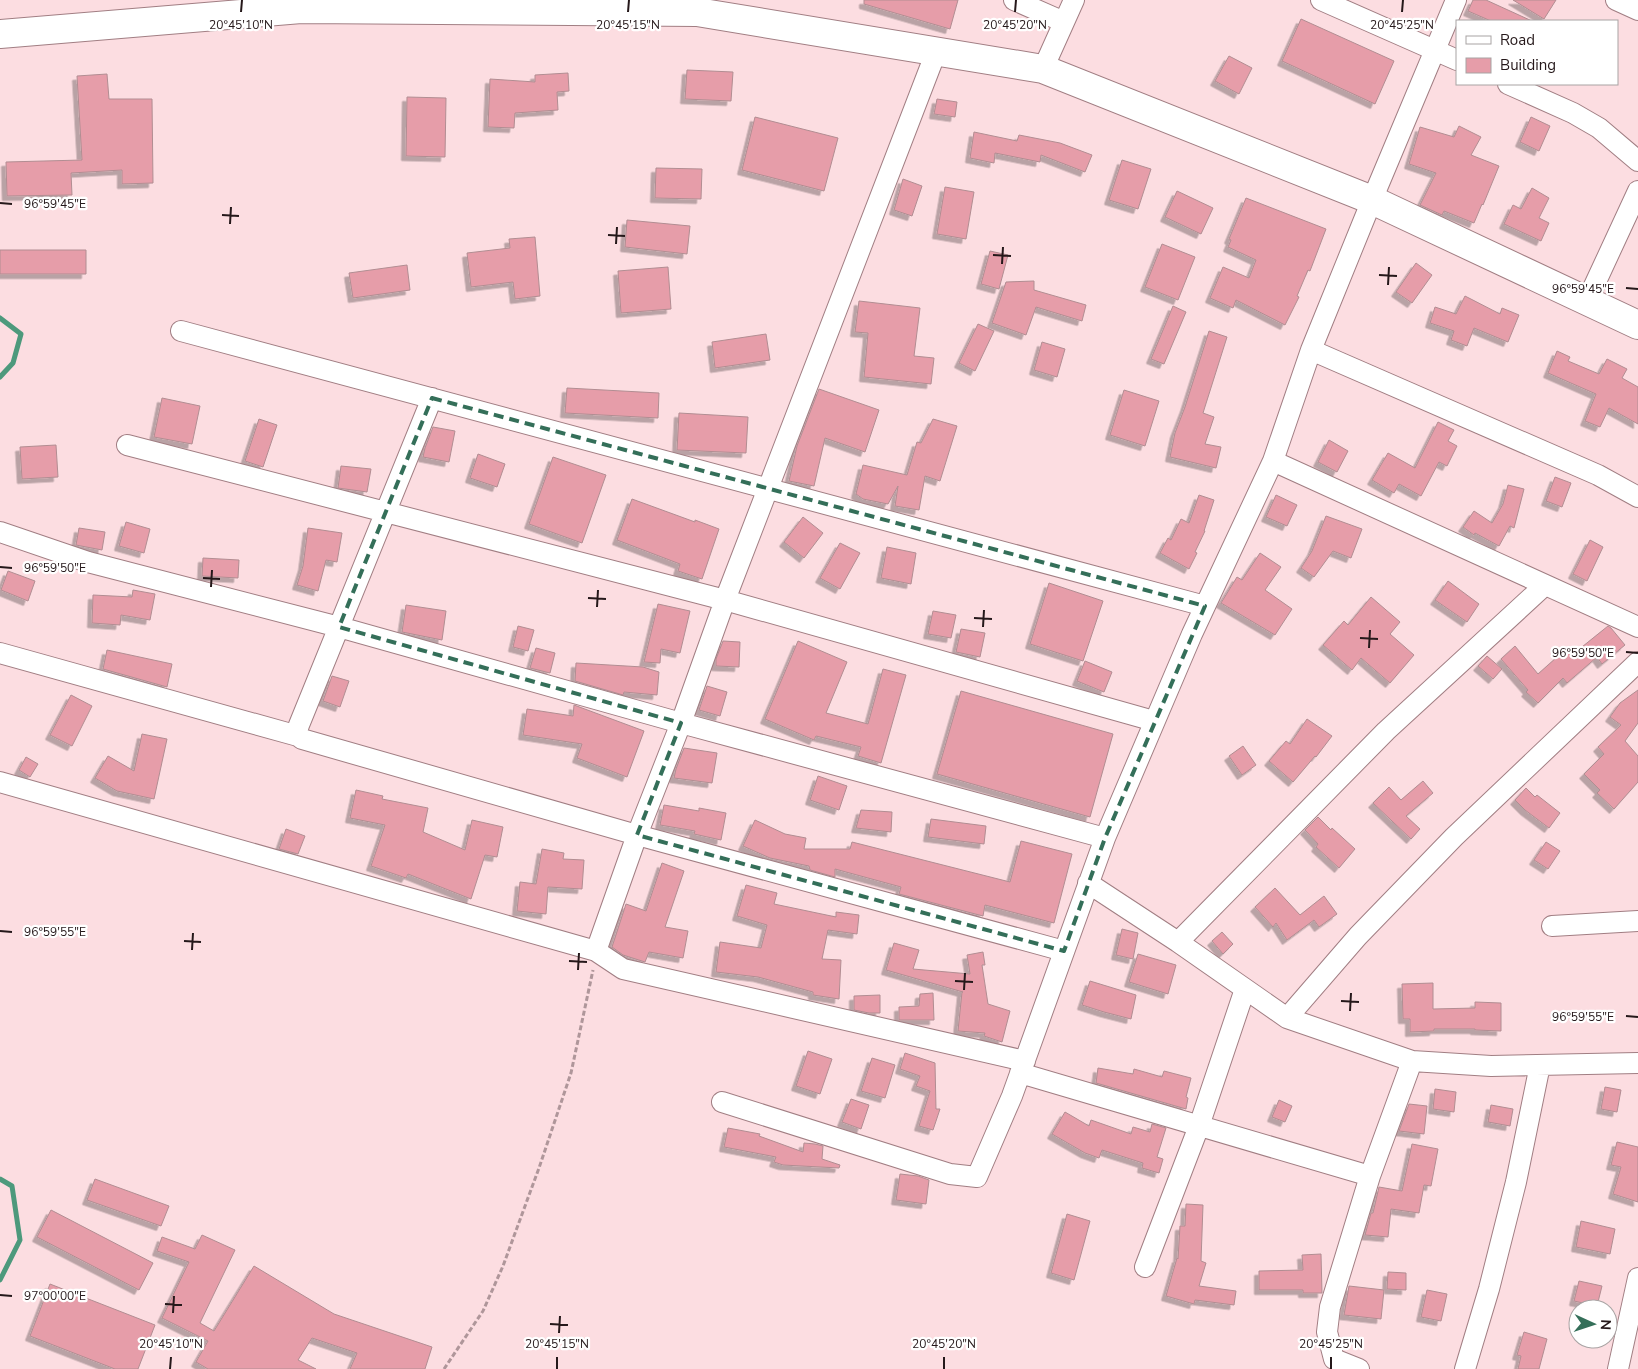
<svg xmlns="http://www.w3.org/2000/svg" width="1638" height="1369" font-family="'Nunito Sans',sans-serif">
  <defs>
    <filter id="shadow"><feDropShadow dx="-4.5" dy="4.5" stdDeviation="0" flood-color="#0004"/></filter>
  </defs>
  <rect width="100%" height="100%" fill="#fcdde1"/>
  <g fill="none" stroke-linecap="round" stroke-linejoin="round">
    <path stroke="#4d997c" stroke-width="5" d="M0 318 21 334 13 363 0 377
      M0 1179 12 1186 20 1240 0 1280"/>
  </g>
  <path fill="#e69da9" stroke="#b18d92" filter="url(#shadow)" d="M864 0H958L950 29 864 4Z
    M1473 0H1486L1532 21H1491L1468 11Z
    M1513 0H1556L1544 19Z
    M1301 19 1394 61 1375 104 1282 61Z
    M1229 56 1252 68 1239 94 1215 81Z
    M687 70 733 72 731 101 685 99Z
    M568 73 569 91 557 92 558 110 515 113 514 128 488 127 490 79 535 82V75Z
    M107 74 109 99H152L153 183 122 184V170L71 173 72 195 7 196 6 162 82 160 77 76Z
    M407 97 446 98 445 157 406 156Z
    M937 99 957 102 955 117 934 114Z
    M755 117 838 138 824 191 742 170Z
    M1531 117 1550 126 1539 151 1520 142Z
    M1459 126 1481 137 1471 155 1499 166 1483 205 1482 204 1474 223 1444 211 1442 215 1420 205 1436 173 1409 164 1420 127 1454 137Z
    M974 132 1017 141 1019 135 1060 143 1092 155 1085 172 1041 155 1040 162 995 153 994 163 970 158Z
    M1122 160 1151 169 1138 209 1109 200Z
    M656 168 702 169 701 199 655 198Z
    M903 179 922 186 912 216 894 210Z
    M945 187 974 192 966 239 937 234Z
    M1532 188 1549 198 1539 218 1549 223 1541 241 1504 224 1513 205 1521 209Z
    M1177 191 1213 208 1201 234 1165 217Z
    M1246 198 1326 229 1310 271 1308 270 1297 296 1299 297 1285 325 1236 300 1233 308 1210 298 1223 267 1249 278 1256 260 1228 247 1231 240 1229 239Z
    M627 220 690 226 687 254 625 247Z
    M535 237 540 296 515 299 513 282 471 287 467 253 510 248 509 239Z
    M1162 244 1195 257 1178 300 1145 287Z
    M0 250H86V274H0Z
    M990 251 1008 255 999 289 981 284Z
    M1416 263 1432 275 1412 303 1396 292Z
    M407 265 410 290 353 298 349 273Z
    M668 267 671 309 621 313 618 271Z
    M1034 281V290L1086 305 1082 321 1036 307 1026 335 992 323 1006 282Z
    M1465 296 1500 314 1502 308 1519 315 1508 342 1474 328 1467 346 1451 340 1454 331 1430 323 1435 307 1456 314Z
    M859 301 920 308 914 356 934 358 931 384 864 377 868 333 855 332Z
    M1173 306 1186 312 1164 364 1151 359Z
    M978 324 994 331 975 371 959 363Z
    M1209 331 1227 337 1203 413 1214 417 1205 444 1221 447 1216 468 1170 457 1175 433 1185 407Z
    M766 334 770 360 715 368 712 342Z
    M1042 342 1065 349 1057 377 1034 370Z
    M1557 351 1570 357 1568 361 1599 374 1607 359 1627 369 1622 378 1638 387V424L1609 408 1600 427 1585 421 1596 394 1548 373Z
    M567 388 659 393 658 418 565 413Z
    M819 389 879 410 865 452 825 438 814 486 789 481 797 446Z
    M1124 390 1159 401 1145 446 1110 435Z
    M162 398 200 406 192 444 154 437Z
    M679 413 748 417 746 453 677 450Z
    M259 419 277 425 263 467 245 461Z
    M933 419 957 426 940 481 925 476 919 510 895 506 898 486 888 504 863 499 856 494 863 465 907 475 917 442 921 443Z
    M1438 422 1454 430 1448 441 1457 446 1447 466 1439 462 1421 496 1399 484 1394 493 1372 480 1388 453 1415 468Z
    M433 427 455 431 449 462 423 457 425 448Z
    M1329 440 1348 451 1337 472 1318 462Z
    M56 445 58 477 22 479 20 447Z
    M478 454 505 464 497 487 470 478Z
    M553 457 606 475 582 543 529 524Z
    M341 466 371 469 367 492 338 488Z
    M1555 477 1571 483 1562 507 1546 501Z
    M1508 485 1524 489 1514 528 1510 526 1499 546 1475 533 1474 535 1463 527 1474 511 1492 523 1503 504Z
    M1199 495 1214 500 1204 531H1205L1195 552 1197 553 1189 569 1160 553 1168 538 1171 540 1181 519 1189 523Z
    M1276 495 1297 505 1287 526 1266 517Z
    M632 499 695 522V520L719 529 702 579 678 571 680 564 617 540Z
    M1326 516 1362 529 1351 558 1333 551 1314 577 1301 568 1312 551Z
    M803 517 823 533 804 558 784 542Z
    M126 522 150 529 144 553 119 546Z
    M79 528 105 532 102 550 76 545Z
    M308 528 342 533 337 562 326 560 318 591 297 585 303 566Z
    M1590 540 1603 547 1587 581 1573 574Z
    M840 543 860 553 840 589 820 578Z
    M887 547 916 553 911 584 881 578Z
    M1260 553 1281 567 1265 590 1292 609 1275 635 1221 603 1237 577 1242 580Z
    M203 558 239 560 238 578 202 576Z
    M8 571 35 581 28 601 1 590Z
    M1448 581 1479 604 1467 622 1435 600Z
    M1049 583 1103 601 1083 661 1030 644Z
    M133 590 155 594 150 620 121 615 120 625 92 623 93 595 132 597Z
    M1371 597 1400 622 1390 634 1414 655 1390 683 1361 658 1352 670 1323 645 1344 621 1348 625Z
    M658 604 690 611 680 653 661 649 660 663 644 662Z
    M406 605 446 611 442 640 402 632Z
    M933 611 956 615 951 638 928 634Z
    M518 626 534 630 528 651 513 647Z
    M1608 626 1611 628 1625 645 1602 664 1597 657 1567 683 1563 678 1538 703 1526 692 1528 690 1501 659 1515 646 1538 674 1566 649 1572 655Z
    M961 629 985 633 980 657 956 652Z
    M723 641 740 642 739 667 716 666V659Z
    M798 641 847 662 826 713 868 724 883 669 906 675 881 763 858 756 861 747 816 736 814 740 765 719Z
    M536 648 555 653 550 673 530 668Z
    M107 650 172 664 167 687 103 669Z
    M1487 656 1502 669 1493 679 1478 666Z
    M1085 661 1112 672 1104 692 1077 681Z
    M576 663 643 667 659 672 657 695 624 692 623 695 575 681Z
    M332 676 349 681 340 707 323 701Z
    M707 686 727 692 720 716 699 710Z
    M1638 690V723L1625 741 1638 756V782L1614 809 1597 793 1600 790 1584 774 1604 754 1598 747 1621 725 1610 717 1620 703Z
    M961 691 1113 734 1090 817 937 774Z
    M71 695 92 706 72 746 50 735Z
    M574 705 644 731 627 777 577 758 582 744 523 735 527 709 573 716Z
    M1307 719 1332 736 1316 757 1315 756 1293 782 1269 761 1286 741 1290 744Z
    M142 734 167 739 154 799 117 791 95 778 108 756 134 771Z
    M1243 746 1256 765 1242 775 1229 756Z
    M684 748 717 753 712 783 674 778 676 769Z
    M26 757 38 764 30 777 19 770Z
    M818 776 847 786 839 810 810 800Z
    M1423 781 1433 793 1406 816 1420 829 1411 839 1373 803 1389 787 1401 800Z
    M1526 788 1535 797 1537 795 1560 813 1549 828 1525 810 1515 800Z
    M356 790 383 796 382 799 428 808 423 832 465 850 472 820 503 827 497 857 485 855 471 899 408 874 406 878 371 866 385 825 350 818Z
    M664 805 699 811V808L726 813 721 840 694 834 695 831 660 825Z
    M861 810 892 812 891 832 856 828Z
    M1318 817 1331 830 1332 828 1355 849 1339 868 1316 847 1318 844 1305 830Z
    M931 819 986 826 984 844 928 837Z
    M755 820 785 834 806 838 804 849H850L852 842 1010 882 1021 841 1072 854 1054 923 985 905 983 916 899 894 901 887 835 869V877L810 870 809 866 770 858 743 846Z
    M286 829 305 836 298 854 279 849Z
    M1546 842 1560 851 1548 869 1534 860Z
    M542 849 564 853 563 859 584 860 582 889 548 887 546 914 517 911 520 882 536 884Z
    M662 863 684 871 665 927 688 931 683 958 649 952 645 962 623 955 612 947 626 904 646 911Z
    M746 885 777 893 774 904 836 917V912L859 915 857 934 828 930 822 959 841 960 839 999 813 995V992L758 977 716 972 720 942 761 948 767 925 737 916Z
    M1275 888 1300 915 1324 896 1337 914 1319 927 1314 920 1287 940 1276 923 1273 927 1255 907Z
    M1122 929 1138 933 1133 959 1116 955Z
    M1222 932 1233 944 1223 954 1212 941Z
    M894 943 919 950 913 969 970 974 967 955 983 952 985 965H982L988 1004 1010 1011 1002 1042 984 1036 985 1033 958 1031 962 992H963L886 970Z
    M1138 954 1176 965 1168 994 1129 982Z
    M1090 981 1136 995 1131 1019 1104 1012 1082 1005Z
    M1433 983V1009L1475 1008V1002L1501 1003V1031L1475 1030V1029H1434V1031L1410 1032V1019H1403L1402 984Z
    M933 993 934 1020H899V1007L919 1006 920 994Z
    M880 995V1013H869L854 1010V996Z
    M808 1051 832 1059 820 1094 796 1086Z
    M905 1053 935 1063 936 1109H940L933 1130 919 1126 930 1091 916 1086 920 1076 900 1069Z
    M872 1058 895 1065 885 1098 861 1091Z
    M1098 1068 1133 1074 1134 1069 1162 1077 1164 1071 1191 1078 1186 1097 1188 1098 1186 1109 1096 1083Z
    M1605 1087 1621 1090 1617 1112 1601 1109Z
    M1435 1089 1456 1092 1454 1112 1433 1109Z
    M851 1099 869 1105 861 1129 842 1122Z
    M1279 1100 1292 1106 1285 1122 1272 1117Z
    M1409 1104 1427 1106 1424 1134 1399 1131Z
    M1491 1105 1513 1109 1510 1126 1488 1122Z
    M1065 1112 1089 1126 1091 1120 1131 1134 1133 1127 1150 1132 1152 1124 1166 1128 1157 1157 1163 1159 1159 1173 1142 1168 1143 1163 1102 1150 1099 1158 1085 1153 1052 1134Z
    M728 1128 760 1134 759 1136 803 1152 804 1143 815 1144 823 1146 822 1159 840 1165 839 1168 783 1165 774 1162 776 1157 724 1147Z
    M1617 1142 1638 1147V1202L1613 1194 1621 1167 1611 1165Z
    M1412 1144 1438 1149 1431 1186 1424 1185 1419 1213 1391 1209 1388 1237 1365 1235 1371 1213H1373L1379 1187 1402 1191Z
    M900 1174 918 1176 929 1180 926 1204 896 1200Z
    M95 1179 169 1206 161 1226 87 1200Z
    M1186 1204 1203 1205 1201 1261 1206 1263 1199 1286 1236 1291 1234 1305 1195 1300 1194 1304 1166 1296 1177 1258 1178 1259 1180 1226H1185Z
    M51 1210 153 1263 139 1290 37 1237Z
    M1067 1214 1090 1221 1074 1280 1051 1273Z
    M1581 1221 1615 1229 1610 1254 1576 1247Z
    M202 1235 235 1250 200 1323 214 1331 254 1266 334 1314 432 1347 425 1369H350L357 1353 312 1338 298 1360 316 1369H208L196 1362 208 1341 162 1318 189 1262 157 1251 162 1237 195 1249Z
    M1321 1254 1322 1293H1303V1290H1259V1271L1303 1270 1302 1255Z
    M1388 1272 1406 1273V1290L1387 1289Z
    M1579 1281 1602 1286 1597 1306 1574 1301Z
    M50 1284 155 1325 138 1369H115L30 1336Z
    M1349 1286 1384 1290 1381 1319 1344 1315Z
    M1427 1290 1447 1294 1441 1321 1421 1317Z
    M1524 1332 1547 1339 1539 1369H1518L1521 1356 1517 1355Z"/>
  <g fill="none" stroke-linecap="round" stroke-linejoin="round">
    <defs>
      <path id="street" d="M1014 0 1064 22
        M1321 0 1457 60
        M1616 0 1638 10
        M1043 69 1074 0
        M1508 84 1573 113 1599 128 1638 161
        M1587 301 1638 191
        M181 331 1205 606
        M1311 350 1598 475 1638 497
        M127 445 725 600 1154 721
        M1273 461 1638 627
        M0 532 88 562 339 627 681 723 1105 838
        M0 653 298 736 302 739 637 835 1064 951
        M298 736 297 731 299 725 432 398
        M0 782 596 951 623 969 1025 1061
        M1088 883 1178 942 1287 1018 1412 1061 1491 1066 1638 1063
        M1552 926 1638 921
        M1178 942 1386 731 1545 585
        M596 951 637 835 681 723 725 600 936 52
        M1287 1018 1358 936 1454 837 1638 662
        M1020 1073 1370 1176
        M722 1102 950 1174 977 1177 1012 1096 1105 838 1192 634 1273 461 1311 350 1372 200 1456 0
        M1145 1267 1199 1126 1245 989
        M1359 1369 1334 1359 1327 1332 1330 1307 1370 1176 1412 1061
        M1465 1369 1489 1289 1516 1182 1540 1065
        M1618 1369 1638 1278"/>
      <path id="secondary" d="M0 34 301 9 697 12 1043 69 1372 200 1638 325"/>
    </defs>
    <use href="#street" stroke="#a17e83" stroke-width="22"/>
    <use href="#secondary" stroke="#a17e83" stroke-width="30"/>
    <path stroke="#af969a" stroke-width="3" stroke-dasharray="5 2.5" stroke-linecap="butt" d="M444 1369 483 1311 503 1266 539 1168 571 1073 593 970"/>
    <use href="#street" stroke="#fff" stroke-width="20"/>
    <use href="#secondary" stroke="#fff" stroke-width="28"/>
  </g>
  <path fill="none" stroke="#346f59" stroke-width="4" stroke-dasharray="10 6" stroke-linejoin="round" d="M432 398 1205 606 1105 838 1064 951 637 835 681 723 339 627Z"/>
  <path fill="none" stroke="#25181a" stroke-width="2" d="M241 12 242 0M628 12 629 0M1015 12 1016 0M1402 12 1403 0M0 203 12 204M222 215 239 216M230 224 231 207M608 235 625 236M616 244 617 227M993 255 1011 256M1002 264 1003 247M1379 275 1397 276M1388 285 1389 267M1626 288 1638 289M0 567 12 568M203 578 220 579M211 587 212 570M588 598 606 599M597 607 598 590M974 618 992 619M983 627 984 610M1360 638 1378 639M1369 648 1370 630M1626 652 1638 653M0 931 12 932M184 941 201 942M192 950 193 933M569 961 587 962M578 970 579 953M955 981 973 982M964 990 965 973M1341 1001 1359 1002M1350 1011 1351 993M1626 1016 1638 1017M0 1295 12 1296M165 1304 182 1305M173 1313 174 1296M550 1324 568 1325M559 1333 560 1316M170 1369 171 1357M557 1369V1357M944 1369V1357M1331 1369V1357"/>
  <g font-size="12" text-anchor="middle" fill="#25181a" stroke="#fff" stroke-width="4.5" stroke-linejoin="round" paint-order="stroke">
    <text x="241" y="29">20°45'10"N</text>
    <text x="628" y="29">20°45'15"N</text>
    <text x="1015" y="29">20°45'20"N</text>
    <text x="1402" y="29">20°45'25"N</text>
    <text x="55" y="208">96°59'45"E</text>
    <text x="1583" y="293">96°59'45"E</text>
    <text x="55" y="572">96°59'50"E</text>
    <text x="1583" y="657">96°59'50"E</text>
    <text x="55" y="936">96°59'55"E</text>
    <text x="1583" y="1021">96°59'55"E</text>
    <text x="55" y="1300">97°00'00"E</text>
    <text x="171" y="1348">20°45'10"N</text>
    <text x="557" y="1348">20°45'15"N</text>
    <text x="944" y="1348">20°45'20"N</text>
    <text x="1331" y="1348">20°45'25"N</text>
  </g>
  <rect x="1456" y="20" width="162" height="65" fill="#ffffff" stroke="#a8a3a3"/>
  <rect x="1466" y="36" width="25" height="8" fill="#ffffff" stroke="#a8a3a3"/>
  <text x="1500" y="45" font-size="15" fill="#25181a">Road</text>
  <rect x="1466" y="58" width="25" height="15" fill="#e69da9" stroke="#a8a3a3"/>
  <text x="1500" y="70" font-size="15" fill="#25181a">Building</text>
  <g transform="translate(1593 1324) rotate(93)"><circle r="24" fill="#ffffff" stroke="#a8a3a3"/>
  <path d="M0-4L9 19L0 12L-9 19Z" fill="#346f59"/>
  <text y="-8" font-size="14" font-weight="bold" text-anchor="middle" fill="#25181a">N</text>
  </g>
</svg>
